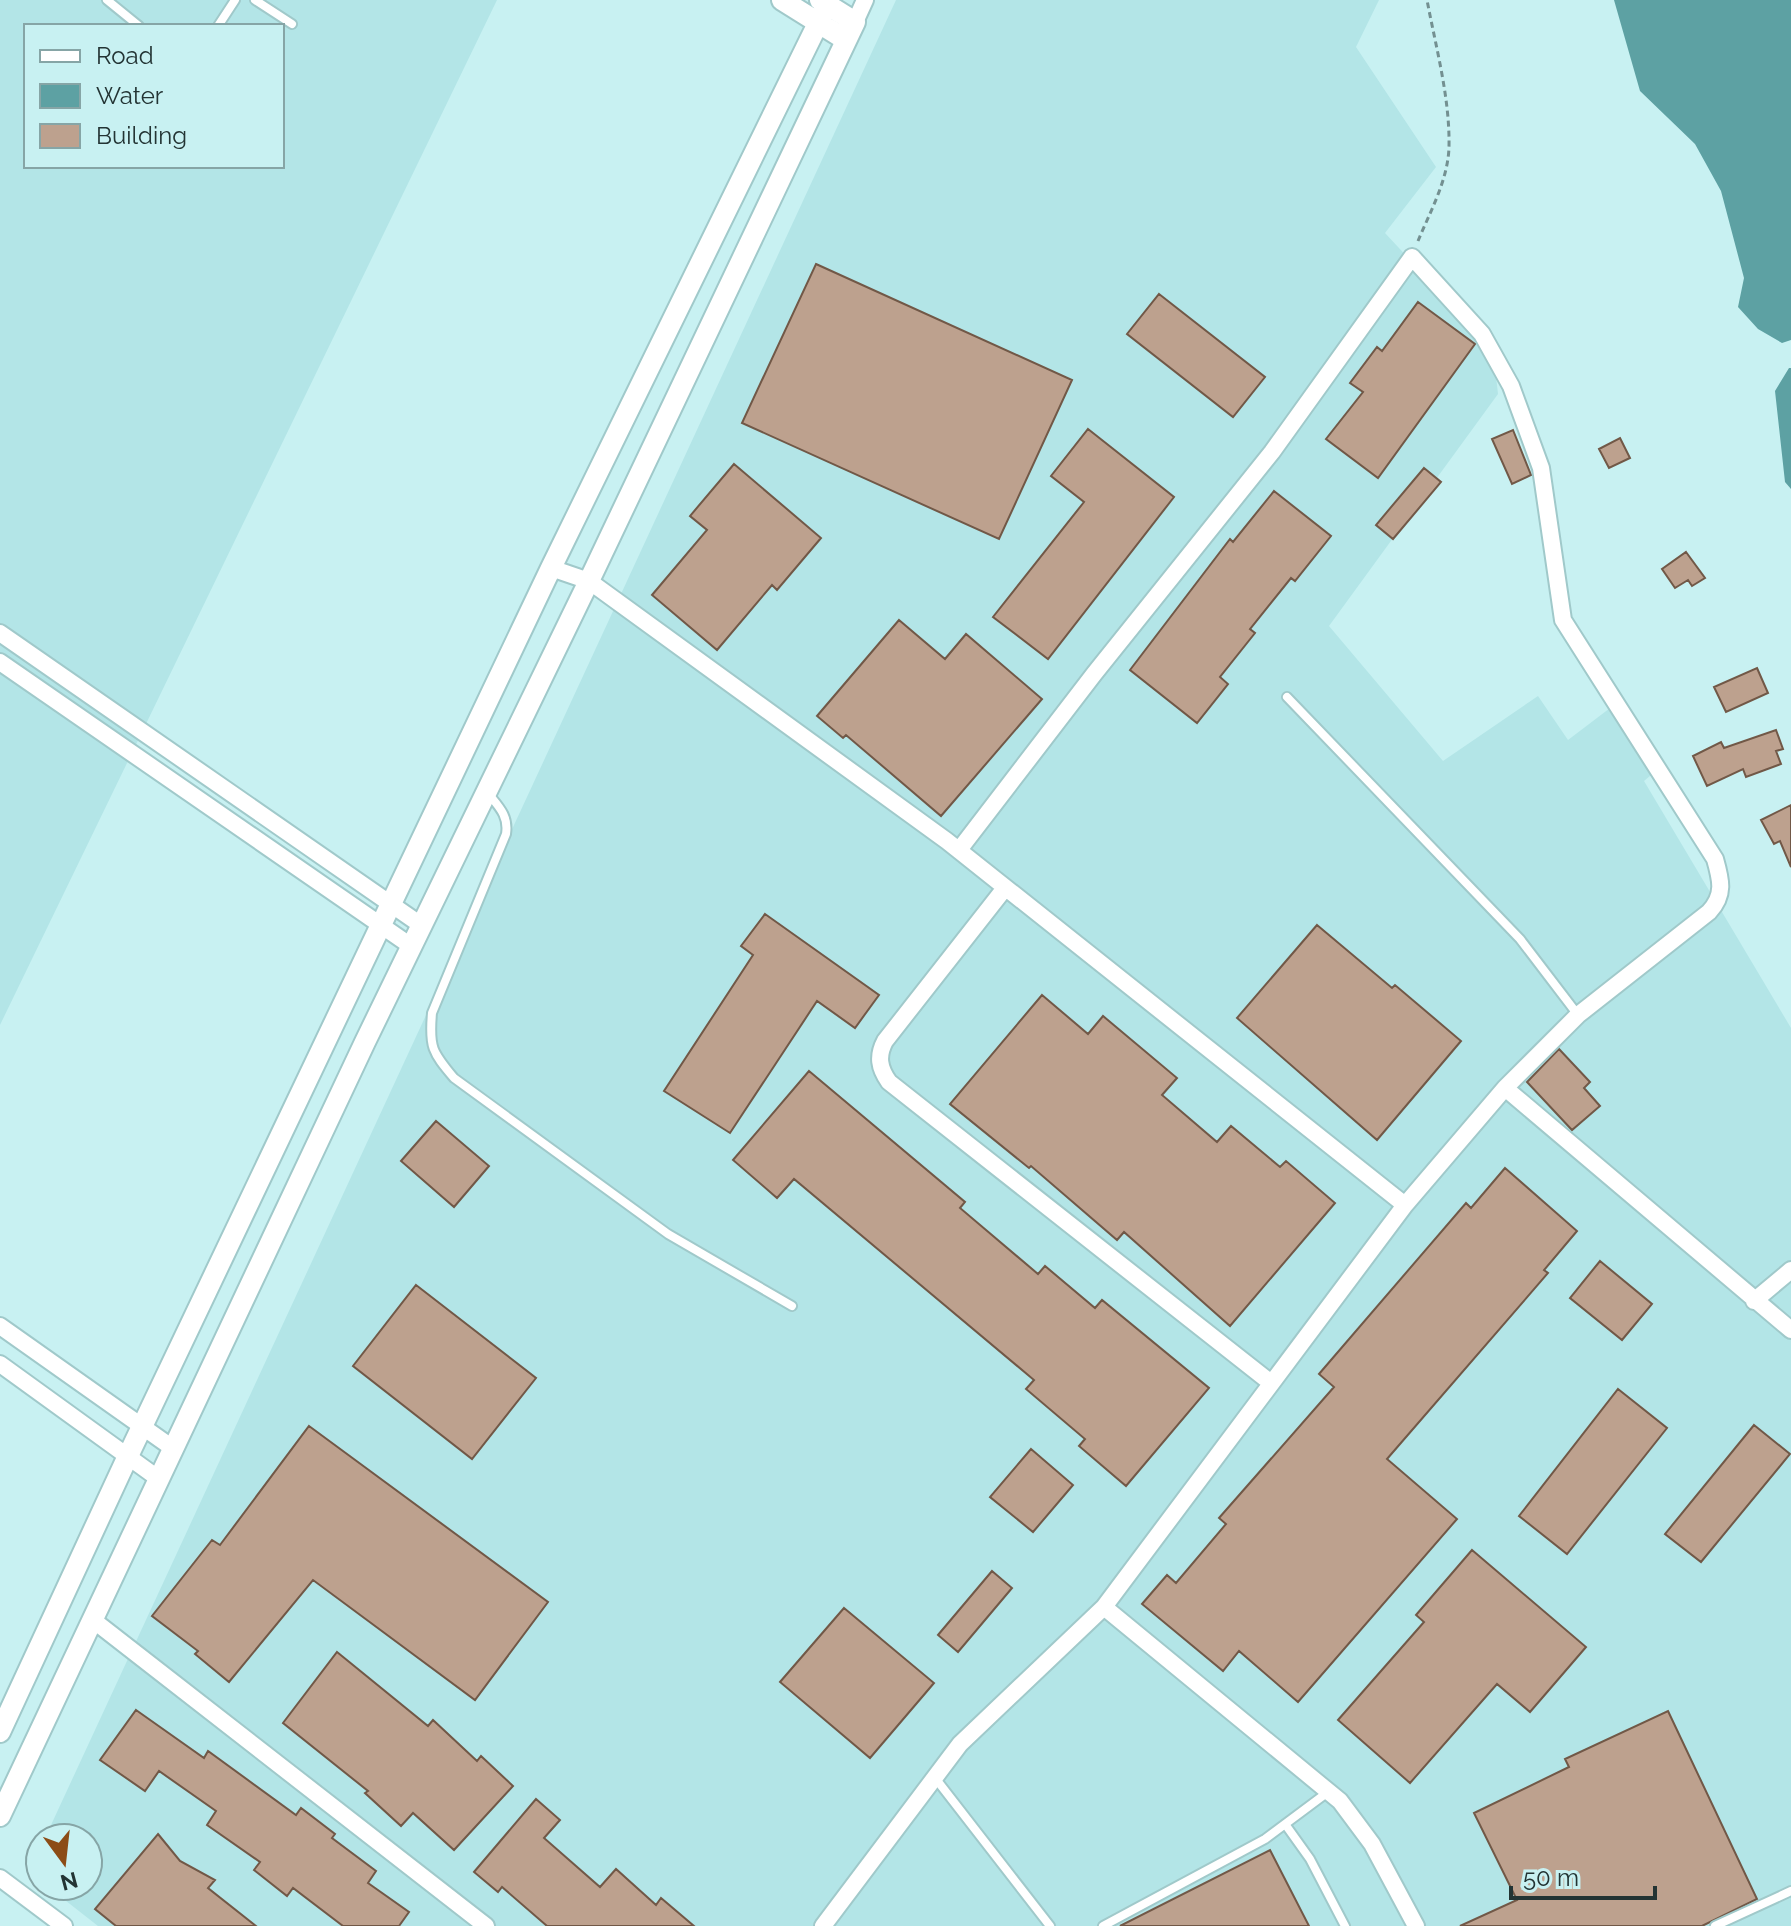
<svg xmlns="http://www.w3.org/2000/svg" width="1791" height="1926" font-family="Raleway,sans-serif">
  <rect width="100%" height="100%" fill="#c8f1f2"/>
  <path fill="#b3e5e7" fill-rule="evenodd" d="M0 0H497L0 1025ZM26 26H282V166H26Z
    M896 0H1379L1356 47 1436 167 1385 233 1493 349 1498 394 1329 626 1443 761 1538 696 1568 740 1618 702 1663 765 1644 781 1791 1028V1926H98L47 1886H88V1838H45Z"/>
  <path fill="#5da1a3" d="M1614 0H1791V340L1782 343 1758 329 1738 307 1744 278 1721 191 1695 144 1640 91Z
    M1789 368H1791V489L1785 482 1775 391Z"/>
  <path fill="#bda18e" stroke="#715847" stroke-width="2" d="M816 264 1072 380 999 539 742 423Z
    M1159 294 1265 377 1233 417 1127 334Z
    M1418 302 1475 344 1378 478 1326 439 1363 392 1350 383 1377 347 1382 351Z
    M1088 429 1174 497 1048 659 993 617 1084 502 1051 476Z
    M1513 430 1531 475 1512 484 1492 439Z
    M1620 438 1630 458 1609 468 1599 449Z
    M734 464 821 538 777 590 772 585 717 650 652 595 707 530 690 516Z
    M1424 468 1441 482 1393 539 1376 525Z
    M1274 491 1331 536 1295 581 1291 578 1250 629 1255 633 1220 677 1228 684 1197 723 1130 670 1230 539 1233 542Z
    M1686 552 1705 578 1692 586 1688 580 1675 588 1662 569Z
    M899 620 945 659 966 634 1042 699 941 816 846 735 843 738 817 716Z
    M1757 668 1768 693 1726 712 1714 687Z
    M1776 730 1783 749 1776 751 1781 764 1746 777 1743 769 1707 786 1693 756 1721 742 1724 748Z
    M1791 805V867L1780 841 1774 844 1761 820Z
    M765 914 879 995 855 1028 817 1001 730 1133 664 1091 753 955 741 946Z
    M1317 925 1392 988 1395 985 1461 1041 1377 1140 1237 1018Z
    M1042 995 1088 1034 1103 1016 1177 1078 1162 1095 1217 1142 1231 1126 1280 1167 1286 1161 1335 1203 1230 1326 1124 1232 1117 1240 1031 1166 1029 1168 950 1104Z
    M1559 1049 1590 1082 1584 1088 1600 1106 1572 1130 1527 1082Z
    M809 1071 965 1202 960 1208 1038 1274 1045 1266 1095 1308 1102 1300 1209 1388 1126 1486 1079 1446 1085 1439 1026 1389 1034 1380 794 1179 777 1198 733 1160Z
    M436 1121 489 1166 454 1207 401 1161Z
    M1505 1168 1577 1231 1544 1270 1548 1273 1387 1459 1457 1519 1298 1702 1239 1651 1223 1671 1142 1604 1167 1575 1176 1583 1226 1524 1219 1518 1334 1387 1319 1374 1466 1203 1471 1208Z
    M1600 1261 1652 1304 1622 1340 1570 1298Z
    M416 1285 536 1378 472 1459 353 1366Z
    M1618 1389 1667 1428 1567 1554 1519 1516Z
    M1754 1425 1790 1454 1701 1562 1665 1534Z
    M309 1426 548 1602 475 1700 313 1580 229 1682 195 1654 198 1651 152 1616 212 1540 220 1545Z
    M1031 1449 1073 1485 1033 1532 990 1497Z
    M1472 1550 1586 1647 1530 1712 1497 1684 1410 1783 1338 1720 1424 1622 1416 1615Z
    M992 1571 1012 1588 958 1652 938 1635Z
    M844 1608 934 1683 870 1758 780 1682Z
    M337 1652 428 1726 433 1720 477 1761 481 1756 513 1786 454 1850 413 1813 401 1826 365 1793 368 1791 283 1723Z
    M136 1710 204 1758 208 1751 296 1815 301 1808 335 1834 332 1838 376 1871 368 1883 409 1912 399 1926H343L293 1888 287 1896 254 1870 260 1862 207 1825 216 1811 159 1771 145 1791 100 1760Z
    M1668 1711 1757 1899 1702 1926H1460L1517 1900 1474 1813 1569 1767 1565 1759Z
    M536 1799 560 1820 544 1838 600 1887 616 1869 656 1905 661 1898 694 1926H547L502 1887 498 1892 474 1872Z
    M158 1834 180 1861 215 1880 208 1888 256 1926H116L95 1909Z
    M1270 1850 1309 1926H1120Z"/>
  <g fill="none" stroke-linecap="round" stroke-linejoin="round">
    <defs>
      <path id="service" d="M107 0 139 26
        M255 0 292 24
        M218 26 235 0
        M1287 697 1520 939 1578 1015
        M487 792C498 806 509 815 506 834L432 1013C429 1047 432 1052 454 1078L668 1234 792 1306
        M936 1779 1050 1926
        M1285 1824 1310 1859 1345 1926
        M1103 1926 1265 1839 1328 1792
        M1715 1926 1791 1891"/>
      <path id="minor" d="M855 22 865 0
        M551 568 589 581 947 841 1405 1205
        M0 633 421 925
        M0 662 411 946
        M1005 888 885 1041C877 1056 879 1068 889 1082L1271 1383
        M1505 1088 1791 1330
        M1754 1301 1791 1270
        M0 1326 174 1449
        M0 1364 159 1479
        M1104 1607 1340 1801 1372 1844 1416 1926
        M93 1620 486 1926
        M0 1878 64 1926
        M823 1926 960 1744 1104 1607 1405 1205 1505 1088 1578 1015 1709 912C1725 895 1721 880 1715 859L1563 620 1541 468 1511 386 1482 334 1412 257 1272 452 1094 674 959 850"/>
      <path id="tertiary" d="M782 0 846 40
        M0 1732 128 1456 551 568 827 5
        M0 1816 365 1042 589 581 855 22 820 0"/>
    </defs>
    <use href="#service" stroke="#a0c9ca" stroke-width="12"/>
    <use href="#minor" stroke="#a0c9ca" stroke-width="20"/>
    <use href="#tertiary" stroke="#a0c9ca" stroke-width="24"/>
    <path stroke="#739091" stroke-width="3" stroke-dasharray="6 4" stroke-linecap="butt" d="M1418 241C1430 212 1448 180 1449 147 1450 98 1436 48 1427 0"/>
    <use href="#service" stroke="#fff" stroke-width="8"/>
    <use href="#minor" stroke="#fff" stroke-width="16"/>
    <use href="#tertiary" stroke="#fff" stroke-width="20"/>
  </g>
  <rect x="24" y="24" width="260" height="144" fill="#c8f1f2" stroke="#86a5a6" stroke-width="2"/>
  <rect x="40" y="50" width="40" height="12" fill="#ffffff" stroke="#86a5a6" stroke-width="2"/>
  <text x="96" y="64" font-size="24" fill="#233434">Road</text>
  <rect x="40" y="84" width="40" height="24" fill="#5da1a3" stroke="#86a5a6" stroke-width="2"/>
  <text x="96" y="104" font-size="24" fill="#233434">Water</text>
  <rect x="40" y="124" width="40" height="24" fill="#bda18e" stroke="#86a5a6" stroke-width="2"/>
  <text x="96" y="144" font-size="24" fill="#233434">Building</text>
  <g transform="translate(64 1862) rotate(165)"><circle r="38" fill="#c8f1f2" stroke="#86a5a6" stroke-width="2"/>
  <path d="M0-6L14 30L0 20L-14 30Z" fill="#8c4c16"/>
  <text y="-12" font-size="22" font-weight="bold" text-anchor="middle" fill="#233434">N</text>
  </g>
  <path d="M1511 1886v12h144v-12" fill="none" stroke="#233434" stroke-width="4"/>
  <text x="1523" y="1886" font-size="24" fill="#233434" stroke="#c8f1f2" stroke-width="6" paint-order="stroke">50 m</text>
</svg>
